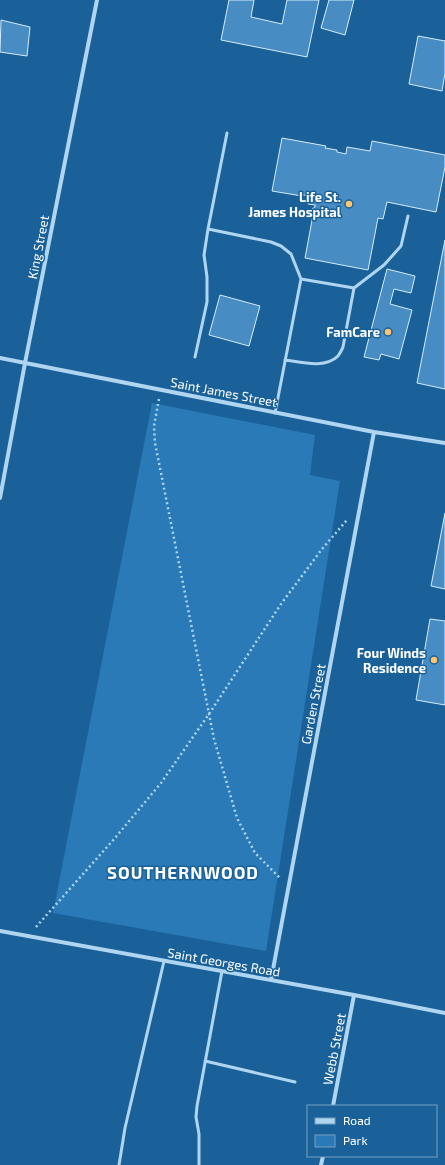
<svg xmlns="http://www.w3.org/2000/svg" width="445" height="1165" font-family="'Exo 2',sans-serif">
  <rect width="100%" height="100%" fill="#1a619a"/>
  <path fill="#297ab6" d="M152 403 315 435 310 475 340 481 266 951 53 913Z"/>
  <path fill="#478cc2" stroke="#d6ecfc" d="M229 0H254L251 17 282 24 287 0H319L307 57 221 40Z
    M329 0H354L345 35 321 28Z
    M1 20 30 27 27 56 0 52Z
    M418 36 445 41V73L442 91 409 84Z
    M282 138 326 146 325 148 337 150V152L346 154 347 147 370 151 372 141 445 155V167L436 212 387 202 383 219 378 218 368 270 305 258 313 215 315 214 312 209 315 207V205L308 204 310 196 303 195 302 196 272 191Z
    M445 240V389L417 383Z
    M387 269 415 276 411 293 394 289 390 304 412 310 399 359 381 354 379 360 364 357Z
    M220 295 260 306 249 346 209 335Z
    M445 513V589L431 586Z
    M430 619 445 621V705L416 700Z"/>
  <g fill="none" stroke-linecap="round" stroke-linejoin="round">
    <path stroke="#afd5f1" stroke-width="2.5" stroke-dasharray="2 3" stroke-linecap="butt" d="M159 399 154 426 155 443 214 739 237 818 255 853 280 878
      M36 927 115 838 161 783 209 714 281 604 322 549 347 520"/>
    <path stroke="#afd5f1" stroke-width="3" d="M208 229 271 242 281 246 291 254 301 279 275 413
      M301 279 354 288 384 265 401 246 408 216
      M195 357 207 302V277L204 255 208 229 227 133
      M285 360C301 362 325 369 338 356 340 353 342 350 343 347L354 288
      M205 1061 295 1082
      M119 1165 125 1128 164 961
      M199 1165V1134L196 1117 197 1106 222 971"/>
    <path stroke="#afd5f1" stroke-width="4" d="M0 358 374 432 445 443
      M0 498 25 363 97 0
      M0 931 354 995 445 1013
      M271 980 374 432
      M333 1106 354 995
      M321 1165 323 1156"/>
  </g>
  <g fill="#ffc46f" stroke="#1a619a" stroke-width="1.5">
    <circle cx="349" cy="204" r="4"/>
    <circle cx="388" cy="332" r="4"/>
    <circle cx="434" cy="660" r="4"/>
  </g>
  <g text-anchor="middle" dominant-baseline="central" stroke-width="3" stroke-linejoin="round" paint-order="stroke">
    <g font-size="13" font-weight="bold" fill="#fff" stroke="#1a619a" text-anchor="end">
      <text x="341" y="197">Life St.<tspan x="341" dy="15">James Hospital</tspan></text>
      <text x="380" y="332">FamCare</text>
      <text x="426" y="653">Four Winds<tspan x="426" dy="15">Residence</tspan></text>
    </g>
    <g font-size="13" fill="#fff" stroke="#1a619a">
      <text transform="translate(38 247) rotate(-79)">King Street</text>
      <text transform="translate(224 392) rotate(11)">Saint James Street</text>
      <text transform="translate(313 704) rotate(-79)">Garden Street</text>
      <text transform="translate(224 962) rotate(10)">Saint Georges Road</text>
      <text transform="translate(334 1049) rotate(-79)">Webb Street</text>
    </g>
    <g font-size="17" font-weight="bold" letter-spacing="1" fill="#fff" stroke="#1a619a">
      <text x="183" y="872">SOUTHERNWOOD</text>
    </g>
  </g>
  <rect x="307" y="1105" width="130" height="52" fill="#1a619a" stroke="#76a0c2"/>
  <rect x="315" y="1118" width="20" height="6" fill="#afd5f1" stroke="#76a0c2"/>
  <text x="343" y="1125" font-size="12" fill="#ffffff">Road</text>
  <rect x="315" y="1135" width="20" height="12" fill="#297ab6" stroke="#76a0c2"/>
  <text x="343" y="1145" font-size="12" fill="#ffffff">Park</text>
</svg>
